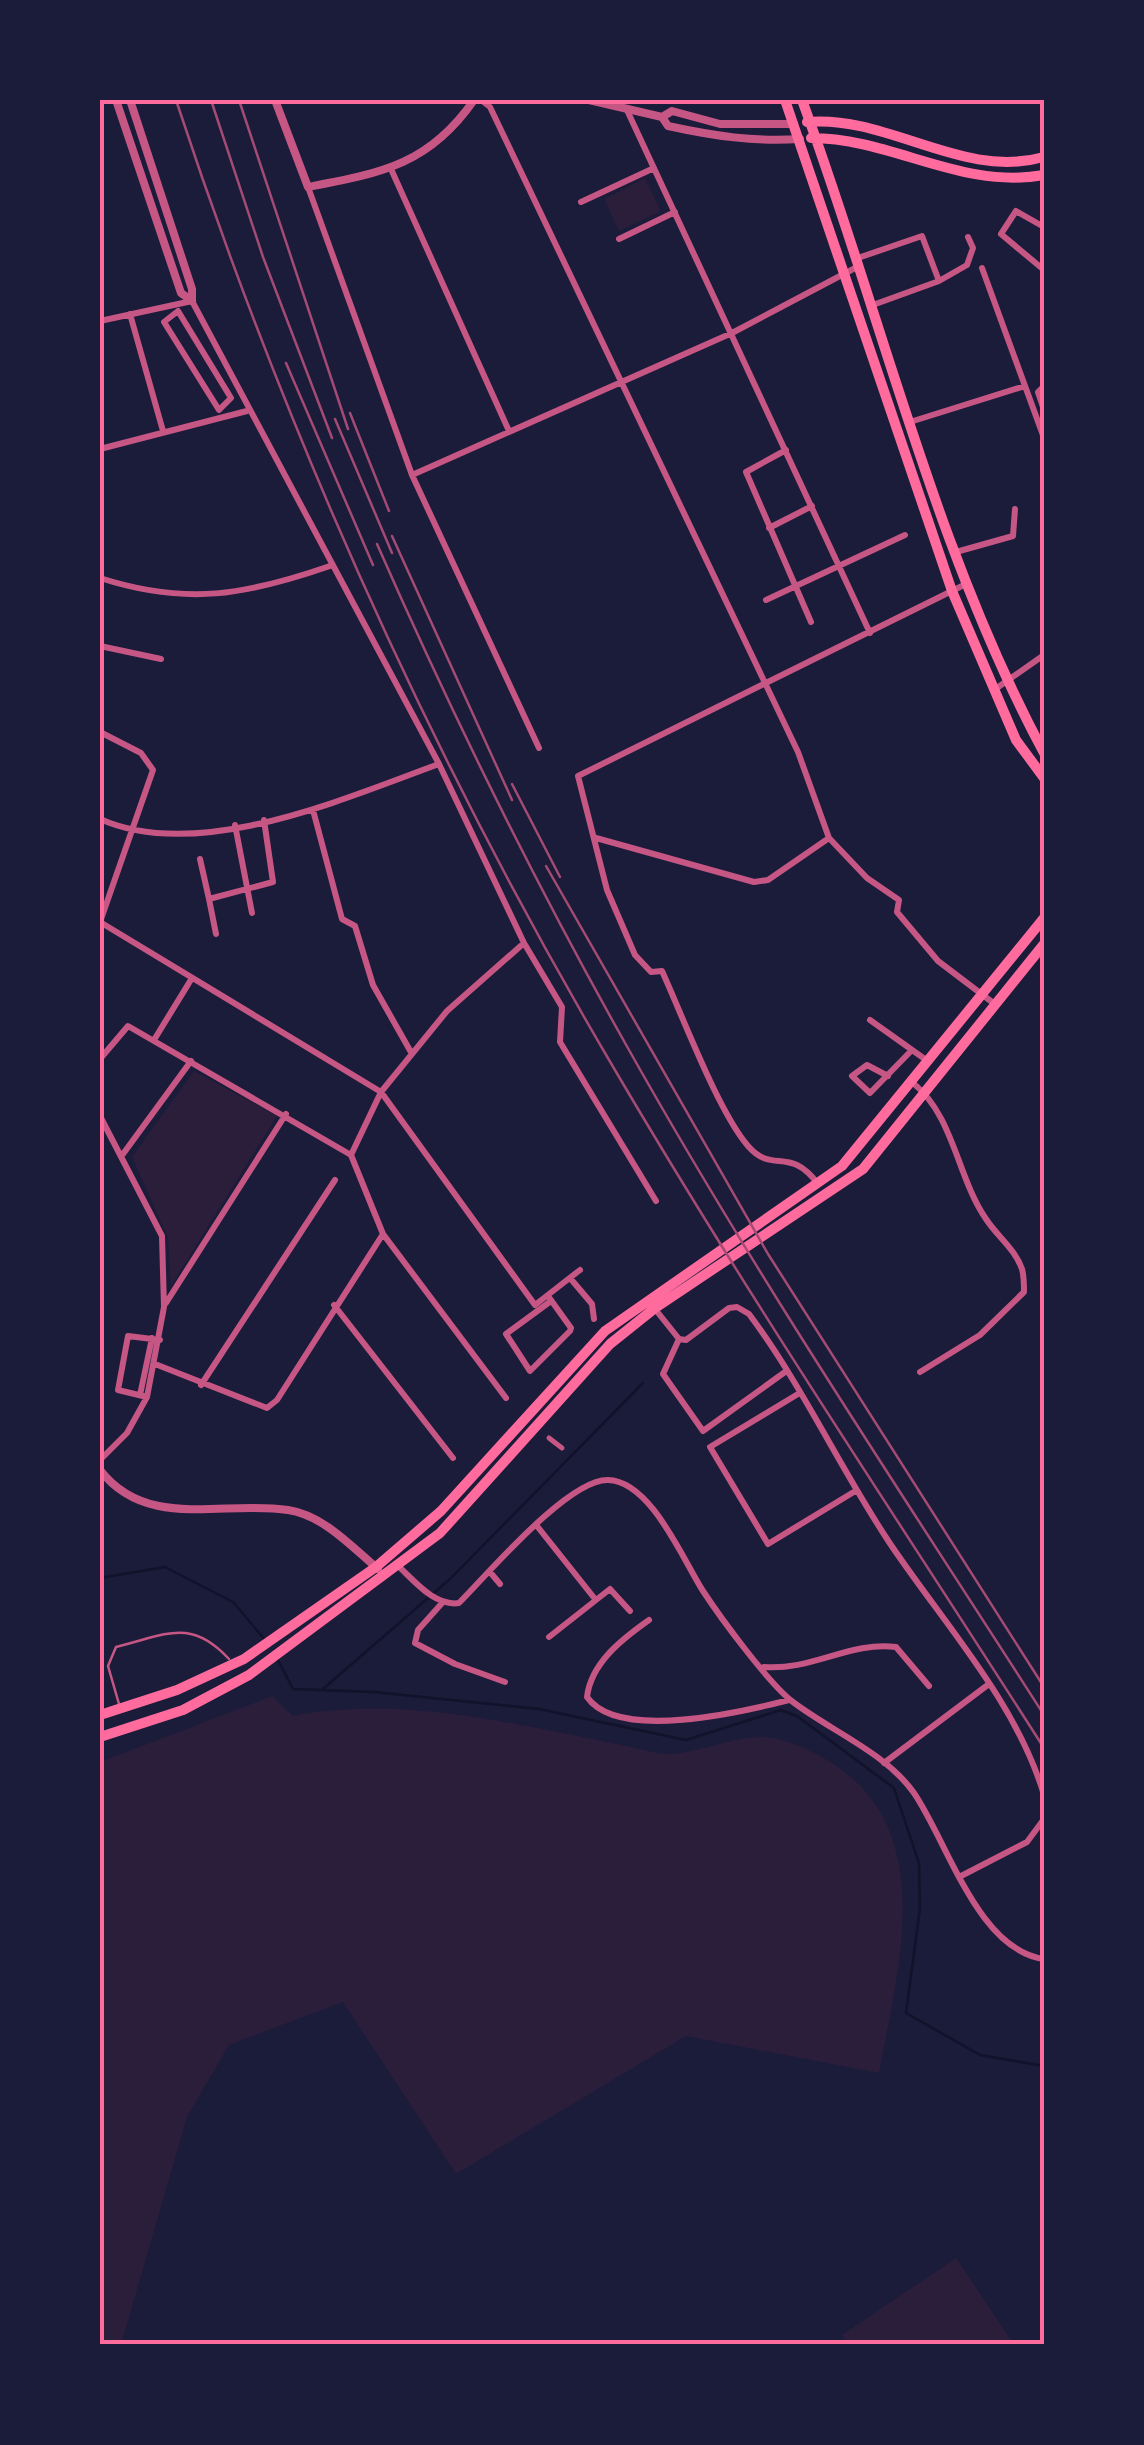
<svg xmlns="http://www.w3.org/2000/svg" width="1144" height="2445" font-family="Overpass,sans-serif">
  <rect width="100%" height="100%" fill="#1b1b3a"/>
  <path fill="#2a1e3b" d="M645 178 661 211 619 231 604 199Z
    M194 1071 277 1116 171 1286 168 1238 132 1157Z
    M272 1696 293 1716C404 1694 522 1726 631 1747 642 1749 656 1754 668 1754 700 1753 733 1736 765 1737 788 1738 823 1756 841 1769 937 1840 897 1973 879 2073L686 2036 456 2174 343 2002 229 2045 187 2117 121 2345H100V1762Z
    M956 2258 1014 2345H849L842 2335Z"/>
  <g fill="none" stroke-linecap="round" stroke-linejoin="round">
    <path stroke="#12122b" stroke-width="2.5" d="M100 1578 165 1567 233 1602 266 1641
      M278 1660 293 1689 374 1692 539 1709 686 1740 781 1710 797 1716 894 1788 919 1863 920 1908 906 2013 980 2055 1044 2066
      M323 1689 450 1579 643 1383"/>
    <path stroke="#c65784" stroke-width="2.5" d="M119 1704 108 1666 116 1647C166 1635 190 1617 229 1659"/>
    <path stroke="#c65784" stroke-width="5" d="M549 1438 562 1448"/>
    <path stroke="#c65784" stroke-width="6" d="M481 100 490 107 798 752 829 838 867 878 899 900 897 912 938 961 996 1005
      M626 108 870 633
      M391 169 509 431
      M308 187 412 475 732 333 857 267
      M581 202 654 168
      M1044 227 1016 211 1001 234 1044 270
      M619 239 675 212
      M855 259 922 236 939 281 870 306
      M982 268 1044 438
      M939 281 967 265 973 248 968 237
      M178 311 231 398 219 410 164 322Z
      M130 314 163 431
      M100 321 192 301 439 764 524 943 562 1007 560 1042 656 1201
      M100 351 101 357
      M1044 386 1038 392 1044 410
      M910 422 1025 386
      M100 449 247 411
      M786 450 746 472 811 622
      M412 475 539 748
      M769 528 812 506
      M956 552 1013 536 1015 509
      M100 578C187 606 246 595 330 566
      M766 600 905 535
      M100 646 161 659
      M994 690 1044 655
      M100 732 141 753 153 770 100 922
      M313 810 342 919 355 926 373 985 412 1054
      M100 819C198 863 343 799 439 764
      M235 825 252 913
      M596 838 754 882 768 880 829 838
      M200 859 209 899
      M100 922 381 1092 535 1305 580 1270
      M216 934 209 899 273 882 264 820
      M870 1020 929 1062
      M154 1040 192 978
      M100 1059 128 1026 351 1155 383 1234 506 1398
      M888 1076 867 1065 852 1076 870 1093 910 1052
      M913 1083C954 1116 957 1177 986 1219 997 1236 1015 1249 1022 1269 1024 1276 1024 1285 1024 1292L980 1335 920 1372
      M100 1116 162 1236 164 1307 147 1397 127 1433 100 1460
      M123 1154 191 1061
      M351 1155 381 1092 447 1011 524 943
      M818 1184C789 1145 773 1175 748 1146 718 1111 683 1017 662 971L651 972 635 955 607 890 578 776 966 584
      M570 1278 592 1304 594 1319
      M548 1296 571 1328 570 1331 530 1371 506 1334 551 1301
      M166 1303 286 1114
      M334 1305 453 1458
      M655 1309 679 1339 686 1340 729 1308 737 1307 749 1314C802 1385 840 1468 889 1542 943 1623 1016 1701 1044 1795
      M679 1339 663 1374 703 1431 785 1372
      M155 1364 267 1408 277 1400 383 1234
      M201 1385 335 1180
      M798 1394 710 1447 768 1544 857 1490
      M140 1395 152 1338
      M147 1397 118 1390 128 1336 160 1340
      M537 1526 595 1599
      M396 1564C413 1579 434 1607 459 1603 488 1574 568 1479 608 1480 651 1481 683 1560 703 1591 720 1617 769 1684 793 1702 831 1731 886 1753 914 1793 948 1843 978 1950 1044 1959
      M490 1572 500 1584
      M443 1602 418 1630 415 1643 455 1664 505 1682
      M649 1620C622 1639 591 1663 587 1697 618 1742 746 1711 789 1700
      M549 1637 610 1589 630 1611
      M764 1667C811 1671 851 1641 896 1647L929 1686
      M884 1763 989 1684
      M961 1876 1027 1842 1044 1819"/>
    <path stroke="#c65784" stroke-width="8" d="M116 100 181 293 192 301
      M130 100 192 289V301
      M275 100 308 187C381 173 429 165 474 100
      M589 100 662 117 672 111 720 124H794
      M662 117 668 126C714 136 754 142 800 139
      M100 1470C147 1531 223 1500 288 1510 323 1515 352 1547 378 1569"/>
    <path stroke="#ff6b9d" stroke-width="10" d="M785 100 952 591 1016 740 1044 778
      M802 100C882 317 934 548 1044 753
      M807 122C889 115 962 180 1044 157
      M811 138C892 138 961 190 1044 175
      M100 1715 177 1690 244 1659 376 1567 441 1511 605 1331 842 1166 1044 918
      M100 1737 183 1710 249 1675 440 1533 610 1344 655 1308 863 1169 1044 944"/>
    <path stroke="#a44b75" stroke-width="2.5" d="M176 100C286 435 433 761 612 1065 748 1297 899 1521 1044 1748
      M211 100 263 257 332 438
      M239 100 348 429
      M286 363 373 565
      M350 413 389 511
      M335 419 392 553
      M392 536 512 800
      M377 544C453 717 536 885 629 1050 757 1278 903 1495 1044 1715
      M512 784 560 877
      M546 866 768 1254 1044 1687"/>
  </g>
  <rect width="1144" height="2445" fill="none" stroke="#1b1b3a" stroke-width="205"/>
  <rect x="102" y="102" width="940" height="2240" fill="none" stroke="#ff6b9d" stroke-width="4"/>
</svg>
